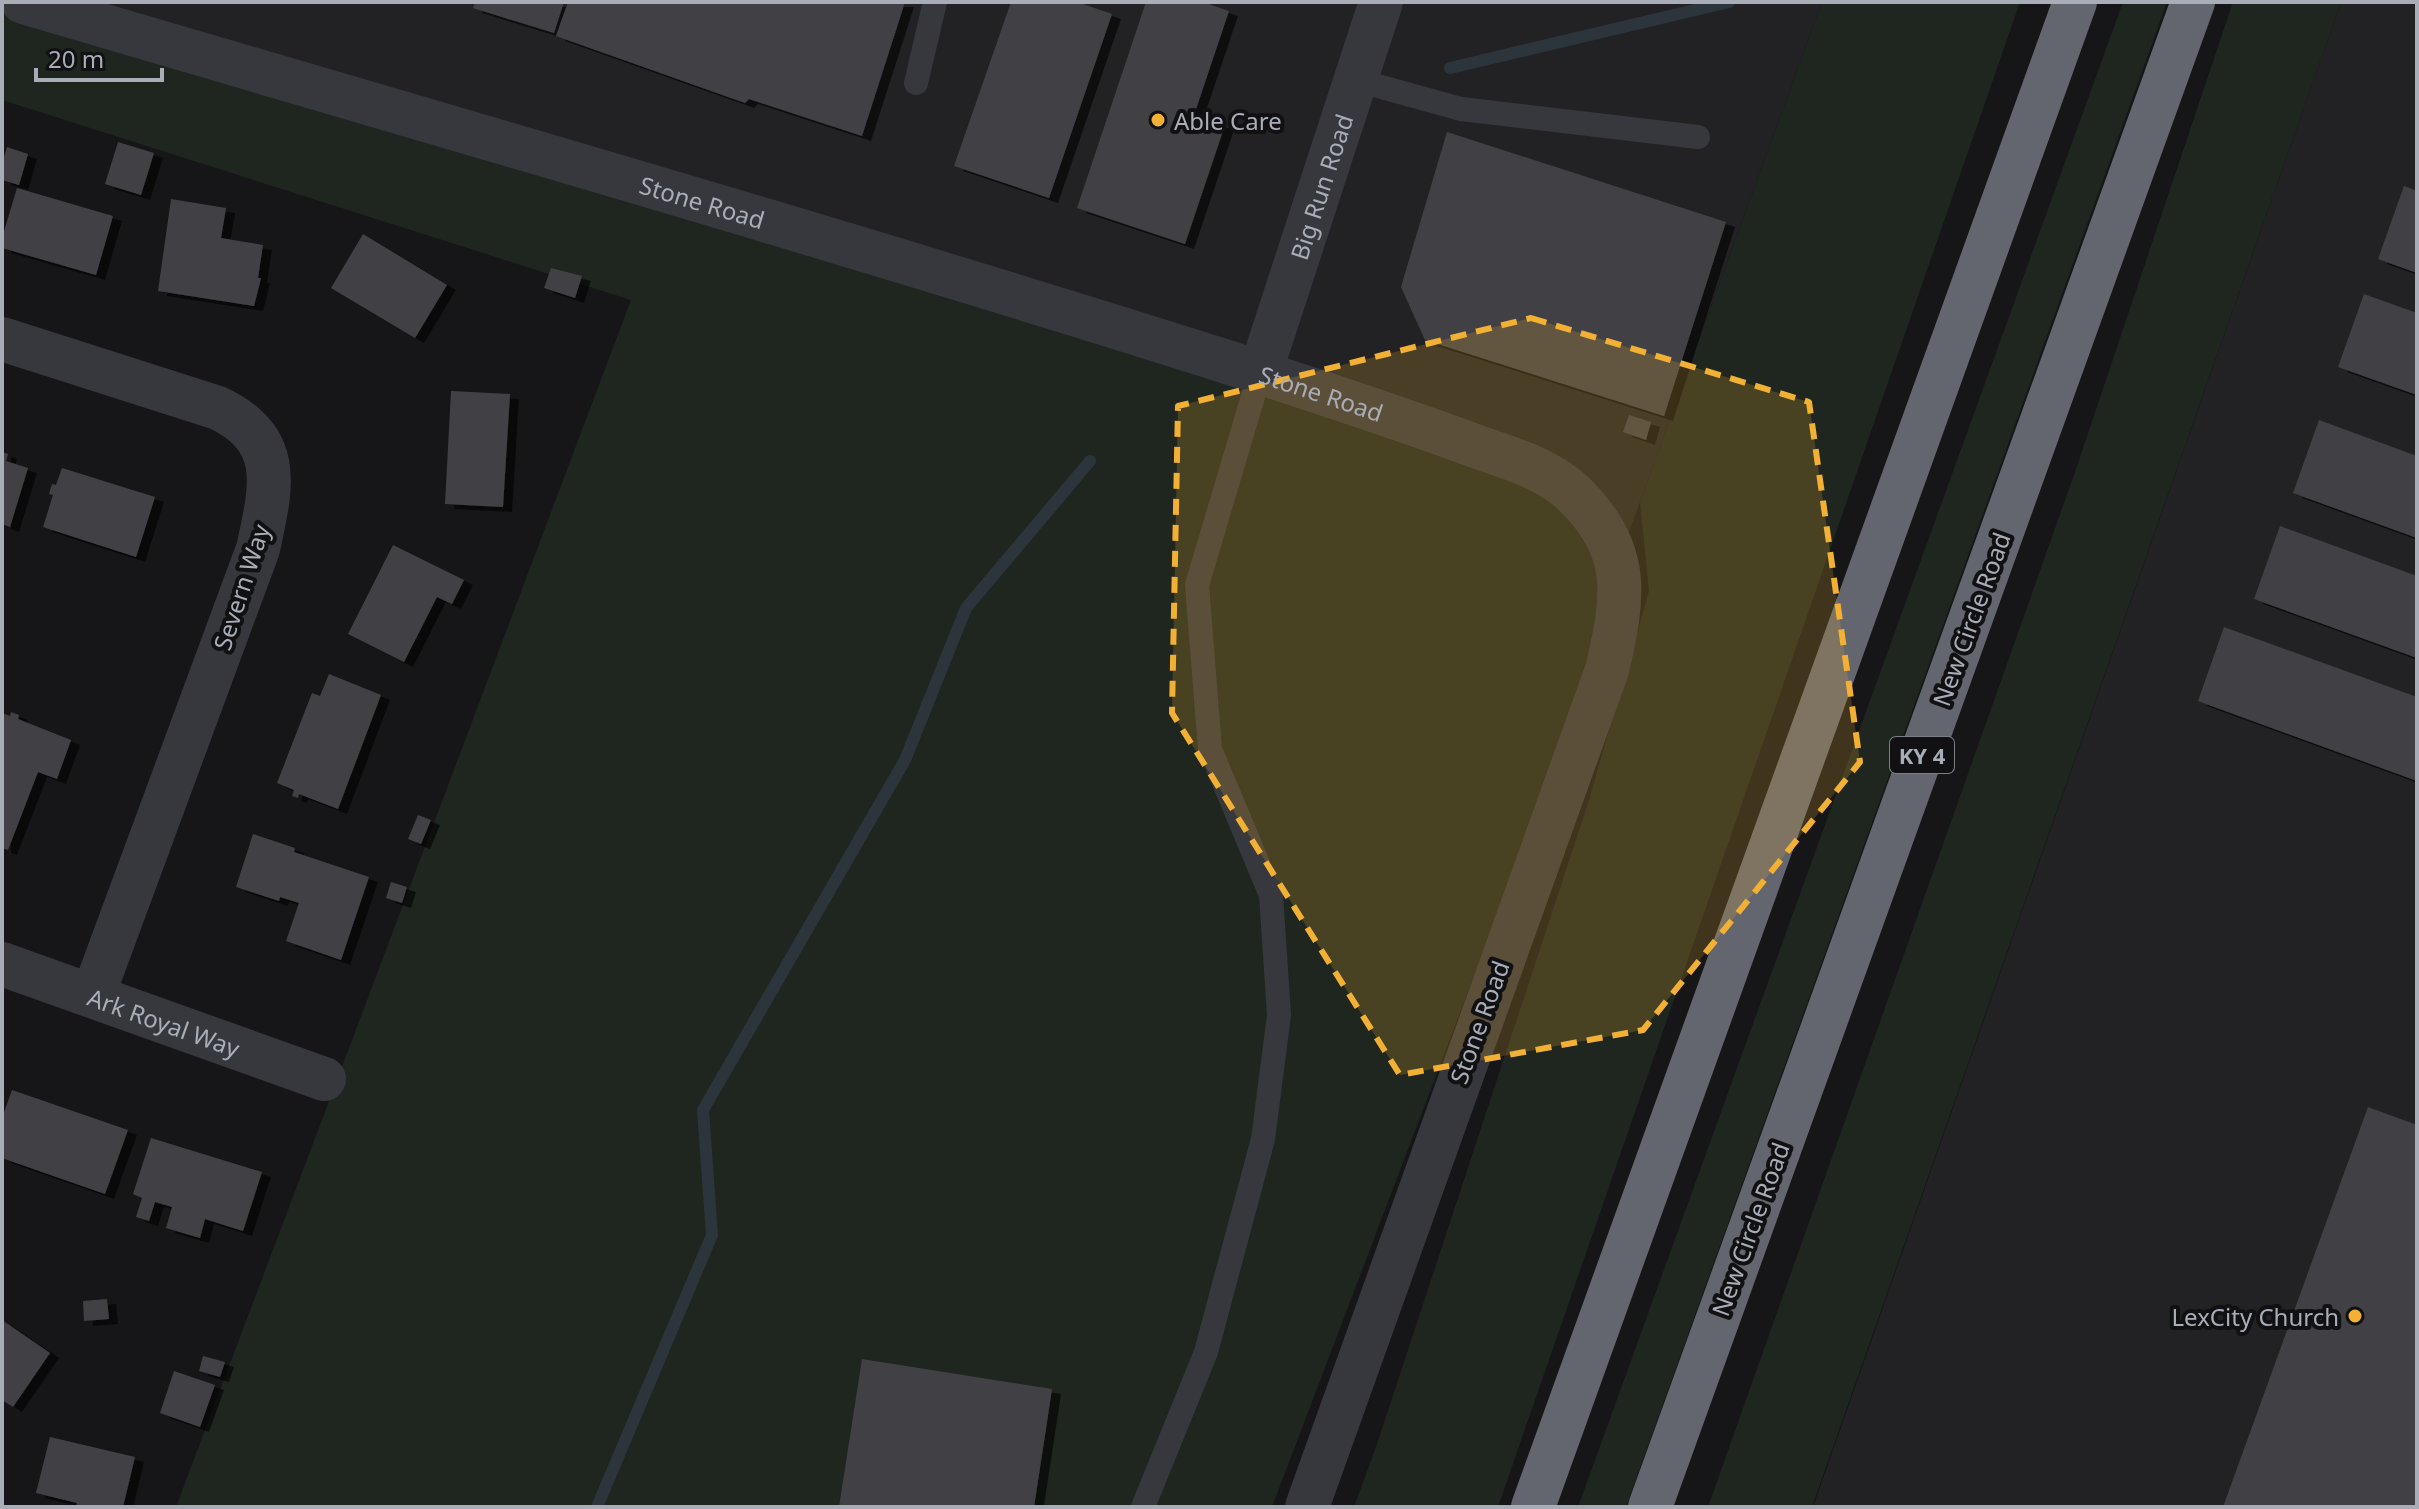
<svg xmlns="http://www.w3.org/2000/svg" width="2419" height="1509" font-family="'Noto Sans',sans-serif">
  <defs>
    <filter id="shadow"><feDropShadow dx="9" dy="5" stdDeviation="0" flood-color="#0009"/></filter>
  </defs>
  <rect width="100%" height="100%" fill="#161618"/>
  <path fill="#222225" d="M39 2H1822L1617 565Z
    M2341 2H2417V1507H1813Z"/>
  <path fill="#1e261f" d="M2 2 1543 471 1620 592 1272 1507H176L631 300 2 100Z
    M1822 2H2020L1498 1507H1354L1377 1444 1589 800 1649 591 1640 502Z
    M2123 2H2167L1626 1507H1578Z
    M2233 2H2341L1812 1507H1708L2075 472Z"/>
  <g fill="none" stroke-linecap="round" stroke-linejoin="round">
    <path stroke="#2c353c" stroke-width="12" d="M1450 68 1729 2
      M597 1507 712 1235 703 1110 905 760 966 608 1090 461"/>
  </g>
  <path fill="#404145" filter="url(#shadow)" d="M475 2H564L554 33 473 8Z
    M568 2H905L862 136 749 99 745 103 556 36Z
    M1011 2H1077L1112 14 1049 198 954 166Z
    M1146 2H1203L1229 11 1194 115 1225 125 1185 244 1077 208Z
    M1447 132 1726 222 1664 416 1425 340 1401 287Z
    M118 142 154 153 141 195 105 184Z
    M7 147 28 154 19 185 2 180V164Z
    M2404 186 2417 191V273L2378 259Z
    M17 188 113 216 96 275 2 248V238Z
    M171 199 226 208 221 238 263 245 258 278H261L254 306 158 291Z
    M363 234 447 285 415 338 331 288Z
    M551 268 582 276 575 298 544 288Z
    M2364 294 2417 313V395L2338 367Z
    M451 391 510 394 503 507 445 504Z
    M1629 415 1651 422 1646 440 1623 432Z
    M2319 420 2417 456V538L2293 493Z
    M2 452 8 454 6 461 28 468 10 527 2 524Z
    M62 468 155 497 136 557 43 527 53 495 49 494 52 484 56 485Z
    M2280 526 2417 576V658L2254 599Z
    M393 545 464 580 452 604 437 597 404 662 348 634Z
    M2224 627 2417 697V781L2198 701Z
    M329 674 381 695 338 809 299 794 298 798 292 796 294 790 277 783 312 693 320 696Z
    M11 712 19 715 18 719 71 740 57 779 38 772 8 850 2 848V713L10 716Z
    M418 815 431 820 421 844 408 839Z
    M253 834 295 848 294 852 369 877 341 960 286 941 299 903 280 897 279 901 236 887Z
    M391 882 407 887 402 903 386 898Z
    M12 1090 128 1130 105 1194 2 1158V1118Z
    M2368 1107 2417 1125V1507H2223Z
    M151 1138 262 1172 243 1231 205 1219 200 1238 166 1228 172 1207 155 1202 149 1221 136 1217 142 1198 133 1194Z
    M107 1299 109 1319 84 1321 83 1301Z
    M2 1320 50 1353 13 1407 2 1400Z
    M203 1356 225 1362 220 1377 199 1371Z
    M862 1359 1052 1389 1034 1507H839Z
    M174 1371 215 1385 200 1427 160 1413Z
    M50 1437 135 1457 123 1507H76L77 1503 36 1493Z"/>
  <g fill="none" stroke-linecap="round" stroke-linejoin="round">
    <path stroke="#37383d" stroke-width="24" d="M1356 80 1461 109 1698 137
      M916 83 935 2
      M1143 1507 1206 1352 1263 1139 1279 1015 1271 895 1210 749 1197 585 1260 373"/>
    <g stroke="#37383d" stroke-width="44">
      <path id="s1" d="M23 2C424 120 826 235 1224 361 1308 388 1392 415 1475 446 1509 458 1546 468 1573 493 1632 550 1624 597 1607 670L1307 1507"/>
      <path d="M2 339 218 408C285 440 271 488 258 549L93 995"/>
      <path id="s2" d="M1260 373 1381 2"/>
      <path id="s3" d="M2 964 324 1079"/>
    </g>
    <path stroke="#63666e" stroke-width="44" d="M1533 1507 2075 2
      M1650 1507 2193 2"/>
  </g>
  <path fill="#f2b134" fill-opacity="0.2" stroke="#f2b134" stroke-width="6" stroke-dasharray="16 10" stroke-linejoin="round" d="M1531 318 1809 402 1860 762 1643 1030 1400 1075 1172 713 1178 406Z"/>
  <g fill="#f2b134" stroke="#111113" stroke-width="3">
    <circle cx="1158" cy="120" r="8"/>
    <circle cx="2355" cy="1316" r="8"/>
  </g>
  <g text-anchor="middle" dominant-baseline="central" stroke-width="8" stroke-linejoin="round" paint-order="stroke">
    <rect fill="#111113" stroke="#7b7e86" stroke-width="2" x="1890" y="737" width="64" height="36" rx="6"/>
    <g font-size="22" font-weight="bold" fill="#a8adb8">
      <text x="1922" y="755">KY 4</text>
    </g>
    <g font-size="24" fill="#a8adb8" stroke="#111113" text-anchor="start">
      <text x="1174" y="120">Able Care</text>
      <text x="2339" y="1316" text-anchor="end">LexCity Church</text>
    </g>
    <g font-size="24" fill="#a8adb8" stroke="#111113">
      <text stroke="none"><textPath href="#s2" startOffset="196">Big Run Road</textPath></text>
      <text stroke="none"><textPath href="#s1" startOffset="708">Stone Road</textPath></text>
      <text stroke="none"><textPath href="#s1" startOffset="1356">Stone Road</textPath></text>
      <text transform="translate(241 587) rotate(-72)">Severn Way</text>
      <text transform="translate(1971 619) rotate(-70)">New Circle Road</text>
      <text stroke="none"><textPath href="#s3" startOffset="172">Ark Royal Way</textPath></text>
      <text transform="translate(1479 1022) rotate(-70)">Stone Road</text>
      <text transform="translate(1750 1229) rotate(-70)">New Circle Road</text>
    </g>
  </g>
  <rect width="2419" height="1509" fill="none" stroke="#a8adb8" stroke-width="8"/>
  <path d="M36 68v12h126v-12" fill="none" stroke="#a8adb8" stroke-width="4"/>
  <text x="48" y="68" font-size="24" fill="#a8adb8" stroke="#111113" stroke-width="6" paint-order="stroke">20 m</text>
</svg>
